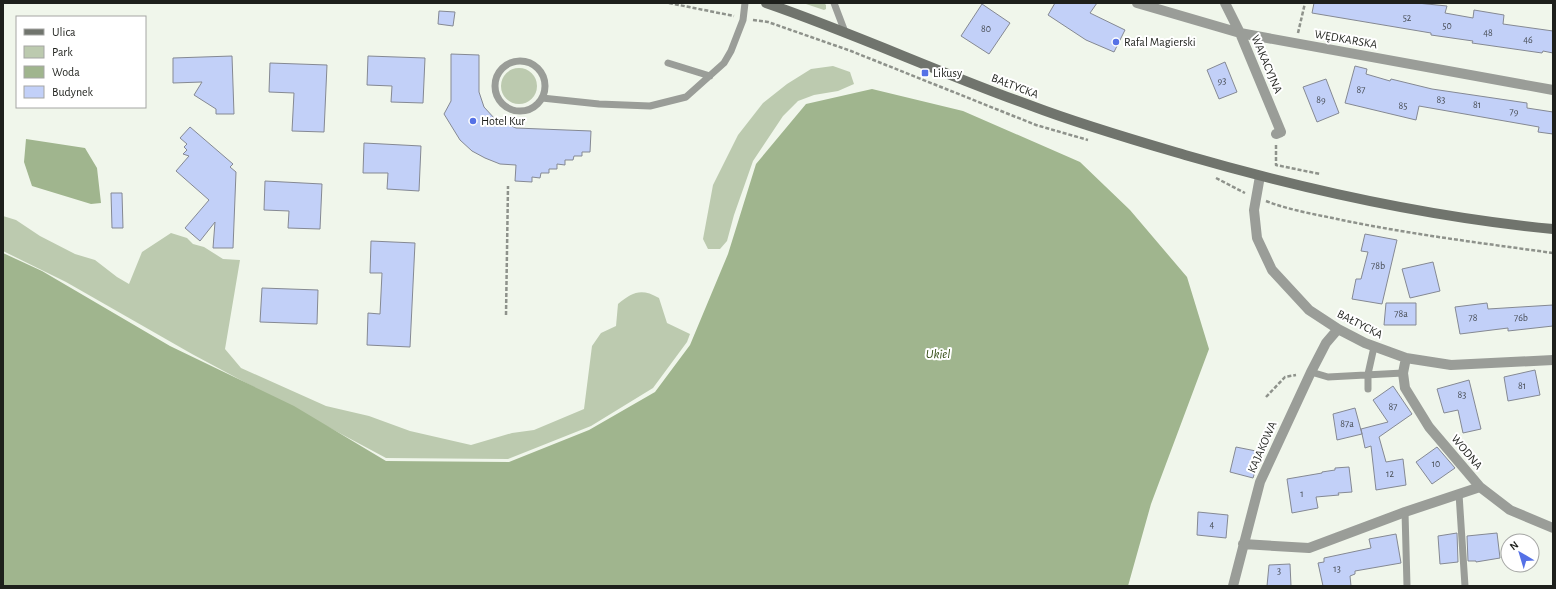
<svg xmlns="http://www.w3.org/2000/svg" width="1556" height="589" font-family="'Alegreya Sans',sans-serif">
  <rect width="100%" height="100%" fill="#f0f6eb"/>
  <path fill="#bccaaf" d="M803 3H824L826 5V9L824 10Z
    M833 66 850 72 854 84 838 91 814 95 798 101 783 116 753 161 734 215 727 241 720 249H708L703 239 713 185 738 135 763 103 787 84 811 69Z
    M501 86a18 18 0 1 1 36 0a18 18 0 1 1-36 0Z
    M3 216 16 220 40 236 75 254 95 260 117 277 129 284 142 252 171 233 187 238 193 244 204 247 223 259 240 260 225 349 241 368 326 406 369 416 410 431 471 445 512 433 534 430 584 409 592 346 601 333 616 326 618 304C633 292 641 288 659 298L667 323 690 334 687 342 653 388 591 426 508 459 386 458 192 354 66 282 3 251Z"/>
  <path fill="#a0b58e" d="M872 89 963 111 1080 162 1130 210 1187 277 1209 349 1151 504 1128 586H3V253L42 271 170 346 294 406 386 461 509 462 589 430 655 392 690 345 728 254 756 164 806 104Z
    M26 139 85 148 97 168 101 203 91 204 32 186 24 162Z"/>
  <path fill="#c2d0f8" stroke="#858993" d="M1055 3H1097L1090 13 1125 30 1114 52 1086 40 1048 15Z
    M1314 3H1417L1447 6 1445 13 1473 18 1474 10 1504 15 1503 24 1553 31V53L1543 51 1542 53 1472 43 1473 41 1431 35V33L1312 13Z
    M982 4 1010 23 989 54 961 36Z
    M439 11 455 12 453 26 438 24Z
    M451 54 479 55V92L484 107 495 119 516 128 591 131 590 152H582V156H574L573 160H565V165L557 164V169H549V173H541L540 178 532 177V182L515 181 516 165 500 164 485 158 472 151 460 140 444 114 451 101Z
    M232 56 234 114H216V109L194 95 202 82 173 83V58Z
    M368 56 425 58 423 103 391 102 392 86 367 85Z
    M1225 62 1237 92 1219 99 1207 70Z
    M270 63 327 65 324 132 292 131 294 93 269 92Z
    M1355 66 1367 69 1366 74 1390 81 1391 79 1432 89 1527 103V108L1553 112V134L1538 132 1539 127 1419 106 1416 120 1345 103Z
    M1326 79 1339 113 1317 122 1303 87Z
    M190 127 233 164 230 167 236 172 233 248H213L215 222 200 241 185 228 209 200 176 171 189 156 183 154 187 150 184 147 187 144 180 138Z
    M364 143 421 146 419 191 387 189 388 173H363Z
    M265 181 322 184 320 229 288 228 289 211 264 210Z
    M111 193H122L123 228H112Z
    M1365 234 1397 240 1382 304 1352 299 1356 279H1361L1368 252 1361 251Z
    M371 241 415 243 410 347 367 345 368 313 380 314 382 273H370Z
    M1433 262 1440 291 1410 298 1402 269Z
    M262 288 318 290 317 324 260 322Z
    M1386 303H1416V325H1384Z
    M1487 303 1488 309 1553 305V326L1508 331V328L1460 334 1455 307Z
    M1535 370 1540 395 1508 401 1504 377Z
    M1469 380 1481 429 1463 433 1458 410 1444 413 1437 389Z
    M1393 386 1412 414 1379 437 1386 462 1403 459 1406 485 1376 490 1371 446 1365 448 1361 429 1388 422 1373 400Z
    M1355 408 1362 434 1337 440 1333 414Z
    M1236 447 1261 452 1253 478 1230 472Z
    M1437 447 1455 468 1432 484 1416 462Z
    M1349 467 1352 492 1338 493 1339 495 1316 497 1318 508 1292 513 1287 479 1322 473V472L1335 470V468Z
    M1198 512 1228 515 1226 538 1197 535Z
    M1457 533 1458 562 1440 564 1438 536Z
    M1497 533 1500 558 1476 562V561H1468L1467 536Z
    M1396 534 1401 563 1355 571V574L1350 576 1351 586H1323L1318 563 1324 562V558L1371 548 1369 539Z
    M1290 564 1291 586H1267L1269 565Z"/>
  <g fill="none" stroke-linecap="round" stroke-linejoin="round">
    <path stroke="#8e928b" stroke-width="2.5" stroke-dasharray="4 2" stroke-linecap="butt" d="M669 3 734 16
      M753 20 768 22 851 51 1036 125 1088 140
      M1298 33 1305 3
      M1276 145V165L1320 174
      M1216 178 1245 193
      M1266 201C1289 210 1314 214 1337 219 1408 234 1481 243 1553 253
      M506 315 508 186
      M1266 397 1285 377 1296 375"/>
    <path stroke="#9a9d98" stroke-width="7" d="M834 3 845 32
      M495 86a25 25 0 1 1 50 0a25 25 0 1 1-50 0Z
      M668 63 710 76
      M542 98 599 104 650 106 686 97 724 63 731 51 743 20 745 3
      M1311 372 1328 377 1403 373
      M1368 389V374L1374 347
      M1459 494 1465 586
      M1405 512 1407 586"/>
    <path stroke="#9a9d98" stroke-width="10" d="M1137 3 1240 33 1553 90
      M1225 3 1240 33 1281 132 1276 134
      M1260 176 1254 210 1257 238 1272 270 1309 310 1338 329 1365 343 1406 358 1451 365 1553 360
      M1406 358 1403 373 1405 388 1429 427 1480 487 1510 510 1553 528
      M1243 544 1309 548 1405 512 1480 487
      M1233 586 1260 482 1311 372 1326 343 1338 329"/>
    <path stroke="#70746d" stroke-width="10" d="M766 3C856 34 942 74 1032 106 1082 125 1134 140 1185 155 1306 190 1428 217 1553 229"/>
  </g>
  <g fill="#5571e6" stroke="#fff" stroke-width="1.5">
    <circle cx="1116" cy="42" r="4"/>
    <rect x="921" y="69" width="8" height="8" rx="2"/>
    <circle cx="473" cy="121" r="4"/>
  </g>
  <g text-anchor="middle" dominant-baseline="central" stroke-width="4" stroke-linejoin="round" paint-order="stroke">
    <g font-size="10" fill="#474c53">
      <text x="1407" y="18">52</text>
      <text x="1447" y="26">50</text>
      <text x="986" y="29">80</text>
      <text x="1488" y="33">48</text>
      <text x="1528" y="40">46</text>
      <text x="1222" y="81">93</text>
      <text x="1361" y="90">87</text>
      <text x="1321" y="100">89</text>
      <text x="1441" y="100">83</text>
      <text x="1477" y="105">81</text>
      <text x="1403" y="106">85</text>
      <text x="1514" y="112">79</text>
      <text x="1378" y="266">78b</text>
      <text x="1401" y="314">78a</text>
      <text x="1473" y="318">78</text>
      <text x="1521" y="318">76b</text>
      <text x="1522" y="386">81</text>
      <text x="1462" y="395">83</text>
      <text x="1393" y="407">87</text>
      <text x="1347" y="424">87a</text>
      <text x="1436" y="464">10</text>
      <text x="1390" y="474">12</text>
      <text x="1302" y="494">1</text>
      <text x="1212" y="525">4</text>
      <text x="1337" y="569">13</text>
      <text x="1279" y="571">3</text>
    </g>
    <g font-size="12" fill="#1e201c" stroke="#fff">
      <text transform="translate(1346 39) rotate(10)">WĘDKARSKA</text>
      <text transform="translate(1267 64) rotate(67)">WAKACYJNA</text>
      <text transform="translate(1015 86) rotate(21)">BAŁTYCKA</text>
      <text transform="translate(1360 324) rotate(27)">BAŁTYCKA</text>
      <text transform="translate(1262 447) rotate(-66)">KAJAKOWA</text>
      <text transform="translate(1467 452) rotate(50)">WODNA</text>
    </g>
    <g font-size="12" fill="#1e201c" stroke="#fff" text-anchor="start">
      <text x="1124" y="42">Rafal Magierski</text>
      <text x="933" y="73">Likusy</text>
      <text x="481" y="121">Hotel Kur</text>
    </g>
    <g font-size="13" font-style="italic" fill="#324b12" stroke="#fff">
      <text x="938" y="354">Ukiel</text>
    </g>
  </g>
  <rect width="1556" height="589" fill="none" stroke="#1e201c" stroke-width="8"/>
  <rect x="16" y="16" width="130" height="92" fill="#ffffff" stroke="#a5a6a4"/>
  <rect x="24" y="29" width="20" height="6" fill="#70746d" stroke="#a5a6a4"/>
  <text x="52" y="36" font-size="12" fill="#1e201c">Ulica</text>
  <rect x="24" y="46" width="20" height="12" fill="#bccaaf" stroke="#a5a6a4"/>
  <text x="52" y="56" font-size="12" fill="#1e201c">Park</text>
  <rect x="24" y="66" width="20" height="12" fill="#a0b58e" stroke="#a5a6a4"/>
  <text x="52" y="76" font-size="12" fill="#1e201c">Woda</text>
  <rect x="24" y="86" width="20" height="12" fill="#c2d0f8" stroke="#a5a6a4"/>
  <text x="52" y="96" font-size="12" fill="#1e201c">Budynek</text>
  <g transform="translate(1520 553) rotate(322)"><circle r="19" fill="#ffffff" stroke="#a5a6a4"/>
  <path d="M0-3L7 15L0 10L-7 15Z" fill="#5571e6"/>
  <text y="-6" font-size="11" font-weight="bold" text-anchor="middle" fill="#1e201c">N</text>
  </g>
</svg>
